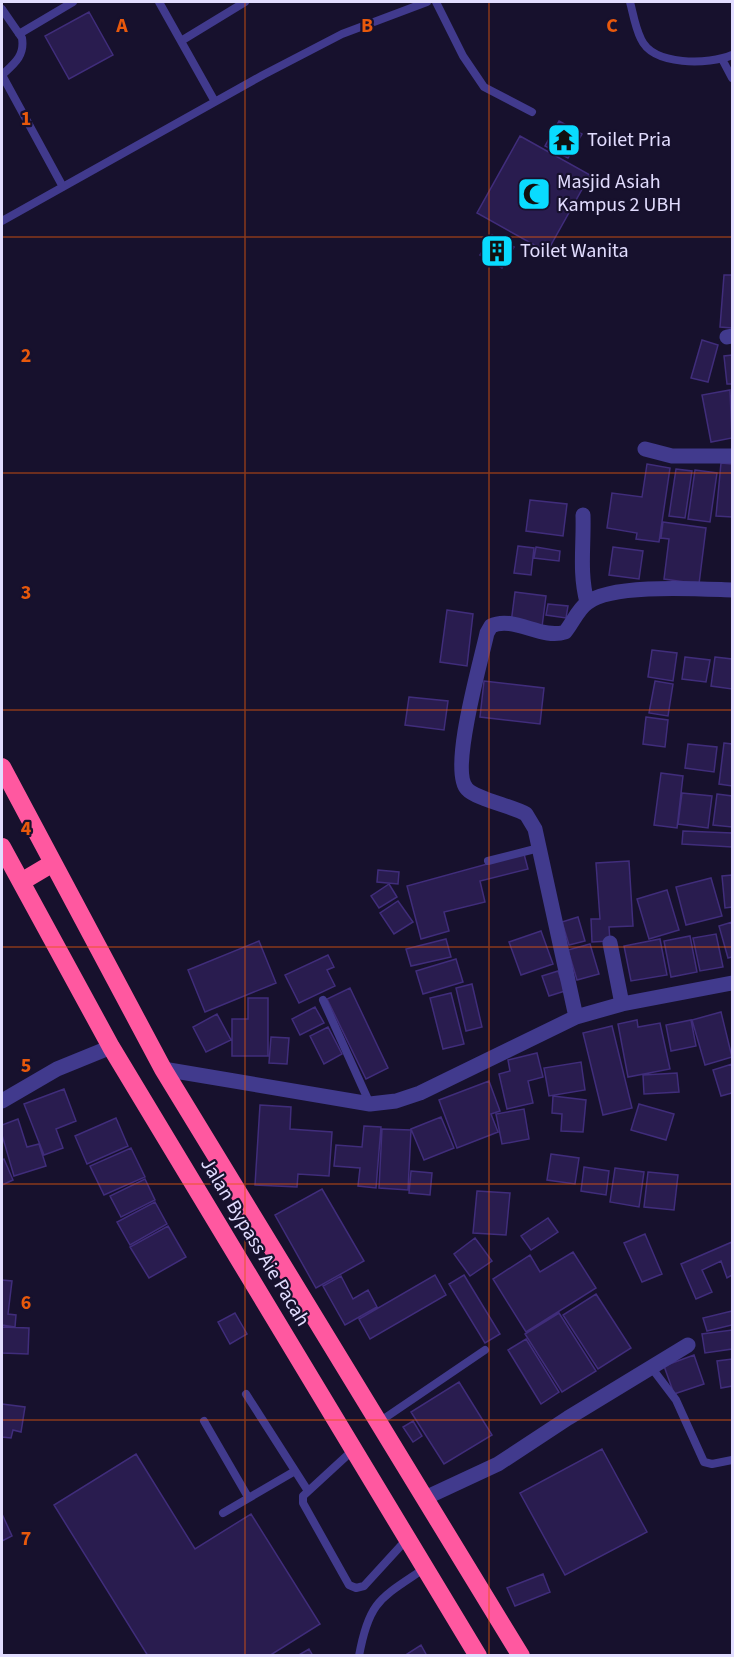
<svg xmlns="http://www.w3.org/2000/svg" width="734" height="1657" font-family="'Source Sans 3',sans-serif">
  <rect width="100%" height="100%" fill="#17112d"/>
  <path fill="#291c4f" stroke="#402d7b" stroke-width="1.5" d="M89 12 113 55 69 79 45 36Z
    M559 121 582 134 568 158 545 146Z
    M520 136 590 175 547 252 477 213Z
    M492 235 514 247 502 268 480 255Z
    M724 275H732V328L720 327Z
    M702 340 718 345 708 382 691 378Z
    M732 355V384H727L724 356Z
    M730 390 732 438 711 442 702 395Z
    M721 463 732 464V517L716 516Z
    M647 464 670 468 659 542 636 539 637 533 607 528 612 493 642 497Z
    M676 469 692 471 685 518 669 516Z
    M695 470 717 473 710 522 688 519Z
    M530 500 567 504 563 536 526 531Z
    M663 522 706 528 699 584 664 579 669 539 661 538Z
    M518 546 534 548 531 575 514 573Z
    M536 547 560 551 559 561 534 558Z
    M613 547 643 551 639 579 609 575Z
    M515 592 546 596 542 627 511 623Z
    M548 604 568 606 566 618 546 615Z
    M447 610 473 614 467 666 440 662Z
    M652 650 677 653 673 681 648 677Z
    M685 657 710 660 706 682 682 679Z
    M715 657 732 659V689L711 686Z
    M484 681 544 688 540 724 480 717Z
    M655 681 673 684 668 716 649 713Z
    M409 697 448 701 444 730 405 725Z
    M646 717 668 720 665 747 643 744Z
    M724 743 732 744V786L719 784Z
    M688 744 717 747 714 772 685 768Z
    M661 773 683 776 677 828 654 825Z
    M682 793 712 796 708 828 678 824Z
    M717 794 732 796V827L713 825Z
    M683 831 732 833V847L682 844Z
    M524 854 528 869 480 881 485 902 444 912 449 931 421 939 407 886Z
    M629 861 633 926 609 927 610 941 592 942 591 919H600L596 863Z
    M378 870 399 872 398 884 377 882Z
    M732 875V907L725 908 722 876Z
    M711 878 722 916 686 925 676 887Z
    M389 884 397 897 379 908 371 896Z
    M667 890 679 930 649 939 637 899Z
    M398 901 413 922 394 934 380 913Z
    M578 917 585 941 569 945 562 922Z
    M732 922V957L728 958 719 926Z
    M541 931 553 964 521 975 509 942Z
    M716 934 723 967 700 971 693 938Z
    M690 936 697 972 671 977 664 941Z
    M446 939 451 957 411 966 406 949Z
    M660 939 667 975 631 981 624 946Z
    M259 941 276 983 205 1012 188 970Z
    M590 944 599 974 577 980 568 950Z
    M328 955 334 967 327 970 335 986 299 1003 285 975Z
    M456 959 463 982 423 994 416 971Z
    M558 971 565 991 549 996 542 976Z
    M472 984 482 1027 466 1031 456 988Z
    M350 988 388 1068 366 1079 327 999Z
    M451 993 464 1044 443 1049 430 998Z
    M248 998H268V1056H232V1019H248Z
    M315 1007 324 1023 300 1035 292 1019Z
    M721 1012 732 1057 705 1065 692 1020Z
    M217 1014 231 1040 206 1052 193 1027Z
    M637 1020 638 1027 660 1023 670 1069 628 1077 618 1024Z
    M691 1020 696 1046 671 1051 666 1025Z
    M612 1026 632 1108 603 1115 583 1033Z
    M328 1027 342 1054 324 1064 310 1036Z
    M271 1037 289 1038 287 1064 269 1063Z
    M537 1053 543 1077 528 1081 533 1103 507 1109 499 1074 510 1071 508 1060Z
    M581 1062 585 1090 549 1096 544 1068Z
    M732 1064V1093L721 1096 713 1070Z
    M677 1073 679 1092 644 1094 643 1075Z
    M489 1081 500 1111 491 1114 498 1132 457 1148 439 1100Z
    M64 1089 76 1121 56 1129 63 1148 44 1155 24 1104Z
    M553 1096 586 1100 583 1132 561 1131 562 1114 552 1113Z
    M639 1104 674 1114 666 1140 631 1130Z
    M260 1105 291 1107 290 1129 332 1132 329 1176 298 1174 297 1187 255 1185Z
    M524 1109 529 1139 502 1144 496 1114Z
    M441 1117 454 1148 424 1160 411 1129Z
    M116 1118 128 1146 87 1164 75 1136Z
    M18 1119 27 1147 39 1144 46 1166 14 1176 2 1135V1125Z
    M364 1126 381 1127 376 1188 358 1186 360 1168 334 1166 336 1145 362 1147Z
    M382 1129 411 1130 408 1190 379 1188Z
    M131 1148 145 1177 104 1195 90 1166Z
    M551 1154 579 1158 575 1184 547 1180Z
    M4 1159 13 1180 2 1185V1160Z
    M584 1167 609 1171 606 1195 581 1191Z
    M615 1168 644 1172 639 1207 610 1202Z
    M411 1171 432 1173 430 1195 409 1193Z
    M648 1172 678 1175 674 1210 644 1207Z
    M145 1179 155 1200 121 1217 110 1196Z
    M322 1189 364 1261 316 1288 275 1215Z
    M477 1191 510 1193 506 1235 473 1233Z
    M155 1202 167 1224 130 1245 117 1222Z
    M548 1218 558 1232 531 1250 521 1236Z
    M168 1226 186 1257 149 1278 130 1247Z
    M645 1234 662 1274 642 1282 624 1243Z
    M475 1238 492 1261 470 1276 454 1254Z
    M732 1242V1275L727 1278 721 1261 702 1270 712 1292 696 1299 681 1264Z
    M573 1252 596 1288 526 1332 493 1279 530 1255 540 1272Z
    M435 1275 446 1295 370 1339 359 1319Z
    M464 1275 500 1334 485 1343 449 1284Z
    M341 1276 353 1299 368 1290 377 1307 345 1325 323 1286Z
    M2 1280 12 1281 8 1314 16 1315 15 1327 2 1325Z
    M596 1294 631 1348 598 1369 563 1315Z
    M732 1311V1325L707 1331 703 1318Z
    M235 1313 247 1334 230 1344 218 1322Z
    M559 1313 596 1371 562 1392 525 1334Z
    M2 1327 29 1328 28 1354 2 1353Z
    M732 1330V1349L705 1353 702 1334Z
    M526 1339 559 1392 541 1404 508 1350Z
    M694 1355 704 1384 674 1394 664 1366Z
    M732 1359V1386L721 1388 717 1361Z
    M459 1382 492 1435 444 1464 411 1412Z
    M2 1404 25 1407 21 1432 13 1430 11 1438 2 1437Z
    M413 1421 422 1436 413 1442 403 1427Z
    M602 1449 647 1532 565 1575 520 1493Z
    M136 1454 195 1549 251 1514 320 1624 269 1656H148L54 1505Z
    M2 1514 12 1536 2 1541Z
    M543 1574 550 1592 515 1606 507 1588Z
    M421 1645 427 1656H404Z
    M309 1649 313 1656H297Z"/>
  <g fill="none" stroke-linecap="round" stroke-linejoin="round">
    <path stroke="#413a8d" stroke-width="8" d="M159 2 214 100
      M436 2 463 56 484 87 532 112
      M630 2C633 13 635 27 641 39 653 66 709 65 732 55
      M2 9 22 38C25 56 14 64 2 75
      M19 34 73 2
      M181 41 245 2
      M722 59 732 78
      M2 75 63 187
      M2 221 263 75 342 34 427 2
      M488 861 539 848
      M323 1000 370 1104
      M651 1367 676 1400 704 1462 712 1464 732 1460
      M246 1394 308 1491
      M204 1421 248 1497
      M379 1422 485 1350
      M353 1450 303 1496V1503L349 1585 356 1588 364 1586 407 1539
      M223 1513 295 1471
      M359 1656C369 1600 381 1598 425 1568"/>
    <path stroke="#413a8d" stroke-width="15" d="M727 337 732 336
      M645 449 672 456H732
      M583 515C584 545 579 572 587 602
      M610 943 622 1004
      M576 1017 535 829 526 814C512 806 476 799 467 789 449 771 481 661 487 633L491 626C513 615 542 640 565 632 572 624 578 609 587 603 611 583 701 589 732 590
      M163 1069 370 1104 396 1101 420 1093 576 1017 622 1004 732 983
      M2 1101 57 1069 111 1047
      M425 1498 498 1464 568 1418 688 1345"/>
    <path stroke="#ff58a0" stroke-width="18" d="M2 767 163 1069 521 1656
      M2 847 111 1047 478 1656
      M21 882 53 863"/>
  </g>
  <path fill="none" stroke="#e8590c" stroke-width="1.5" stroke-opacity="0.55" d="M245 2V1656M489 2V1656M2 237H732M2 473H732M2 710H732M2 947H732M2 1184H732M2 1420H732"/>
  <defs>
    <symbol id="temple-square" viewBox="-11 -11 22 22"><rect x="-9" y="-9" width="18" height="18" rx="4" fill="#09dbff" stroke="#17112d"/><path d="M0-6L5-2H3V0L6.5 2.5H4V6H1.5V3h-3V6H-4V2.5H-6.5L-3 0V-2H-5Z" fill="#111"/></symbol>
    <symbol id="mosque-square" viewBox="-11 -11 22 22"><rect x="-9" y="-9" width="18" height="18" rx="4" fill="#09dbff" stroke="#17112d"/><path d="M3.5-4.9A6 6 0 1 0 3.5 4.9A5 5 0 1 1 3.5-4.9Z" fill="#111"/></symbol>
    <symbol id="building-square" viewBox="-11 -11 22 22"><rect x="-9" y="-9" width="18" height="18" rx="4" fill="#09dbff" stroke="#17112d"/><path d="M-4-6H4V6H1V3H-1V6H-4ZM-2.5-4.3h1.7v1.8h-1.7ZM.8-4.3h1.7v1.8H.8ZM-2.5-1h1.7V.8h-1.7ZM.8-1h1.7V.8H.8Z" fill="#111"/></symbol>
  </defs>
  <g fill-rule="evenodd">
    <use href="#temple-square" x="545" y="121" width="38" height="38"/>
    <use href="#mosque-square" x="515" y="175" width="38" height="38"/>
    <use href="#building-square" x="478" y="232" width="38" height="38"/>
  </g>
  <g text-anchor="middle" dominant-baseline="central" stroke-width="4.5" stroke-linejoin="round" paint-order="stroke">
    <g font-size="20" fill="#e2ddff" stroke="#17112d" text-anchor="start">
      <text x="587" y="140">Toilet Pria</text>
      <text x="557" y="182">Masjid Asiah<tspan x="557" dy="23">Kampus 2 UBH</tspan></text>
      <text x="520" y="251">Toilet Wanita</text>
    </g>
    <g font-size="20" fill="#e2ddff" stroke="#17112d">
      <text transform="translate(255 1242) rotate(59)">Jalan Bypass Aie Pacah</text>
    </g>
  </g>
  <g font-size="20" text-anchor="middle" font-weight="bold" fill="#e8590c" stroke="#17112d" stroke-width="4.5" stroke-linejoin="round" paint-order="stroke">
    <text x="122" y="32">A</text>
    <text x="367" y="32">B</text>
    <text x="612" y="32">C</text>
    <text x="26" y="125">1</text>
    <text x="26" y="362">2</text>
    <text x="26" y="599">3</text>
    <text x="26" y="835">4</text>
    <text x="26" y="1072">5</text>
    <text x="26" y="1309">6</text>
    <text x="26" y="1545">7</text>
  </g>
  <rect width="734" height="1657" fill="none" stroke="#e2ddff" stroke-width="6"/>
</svg>
